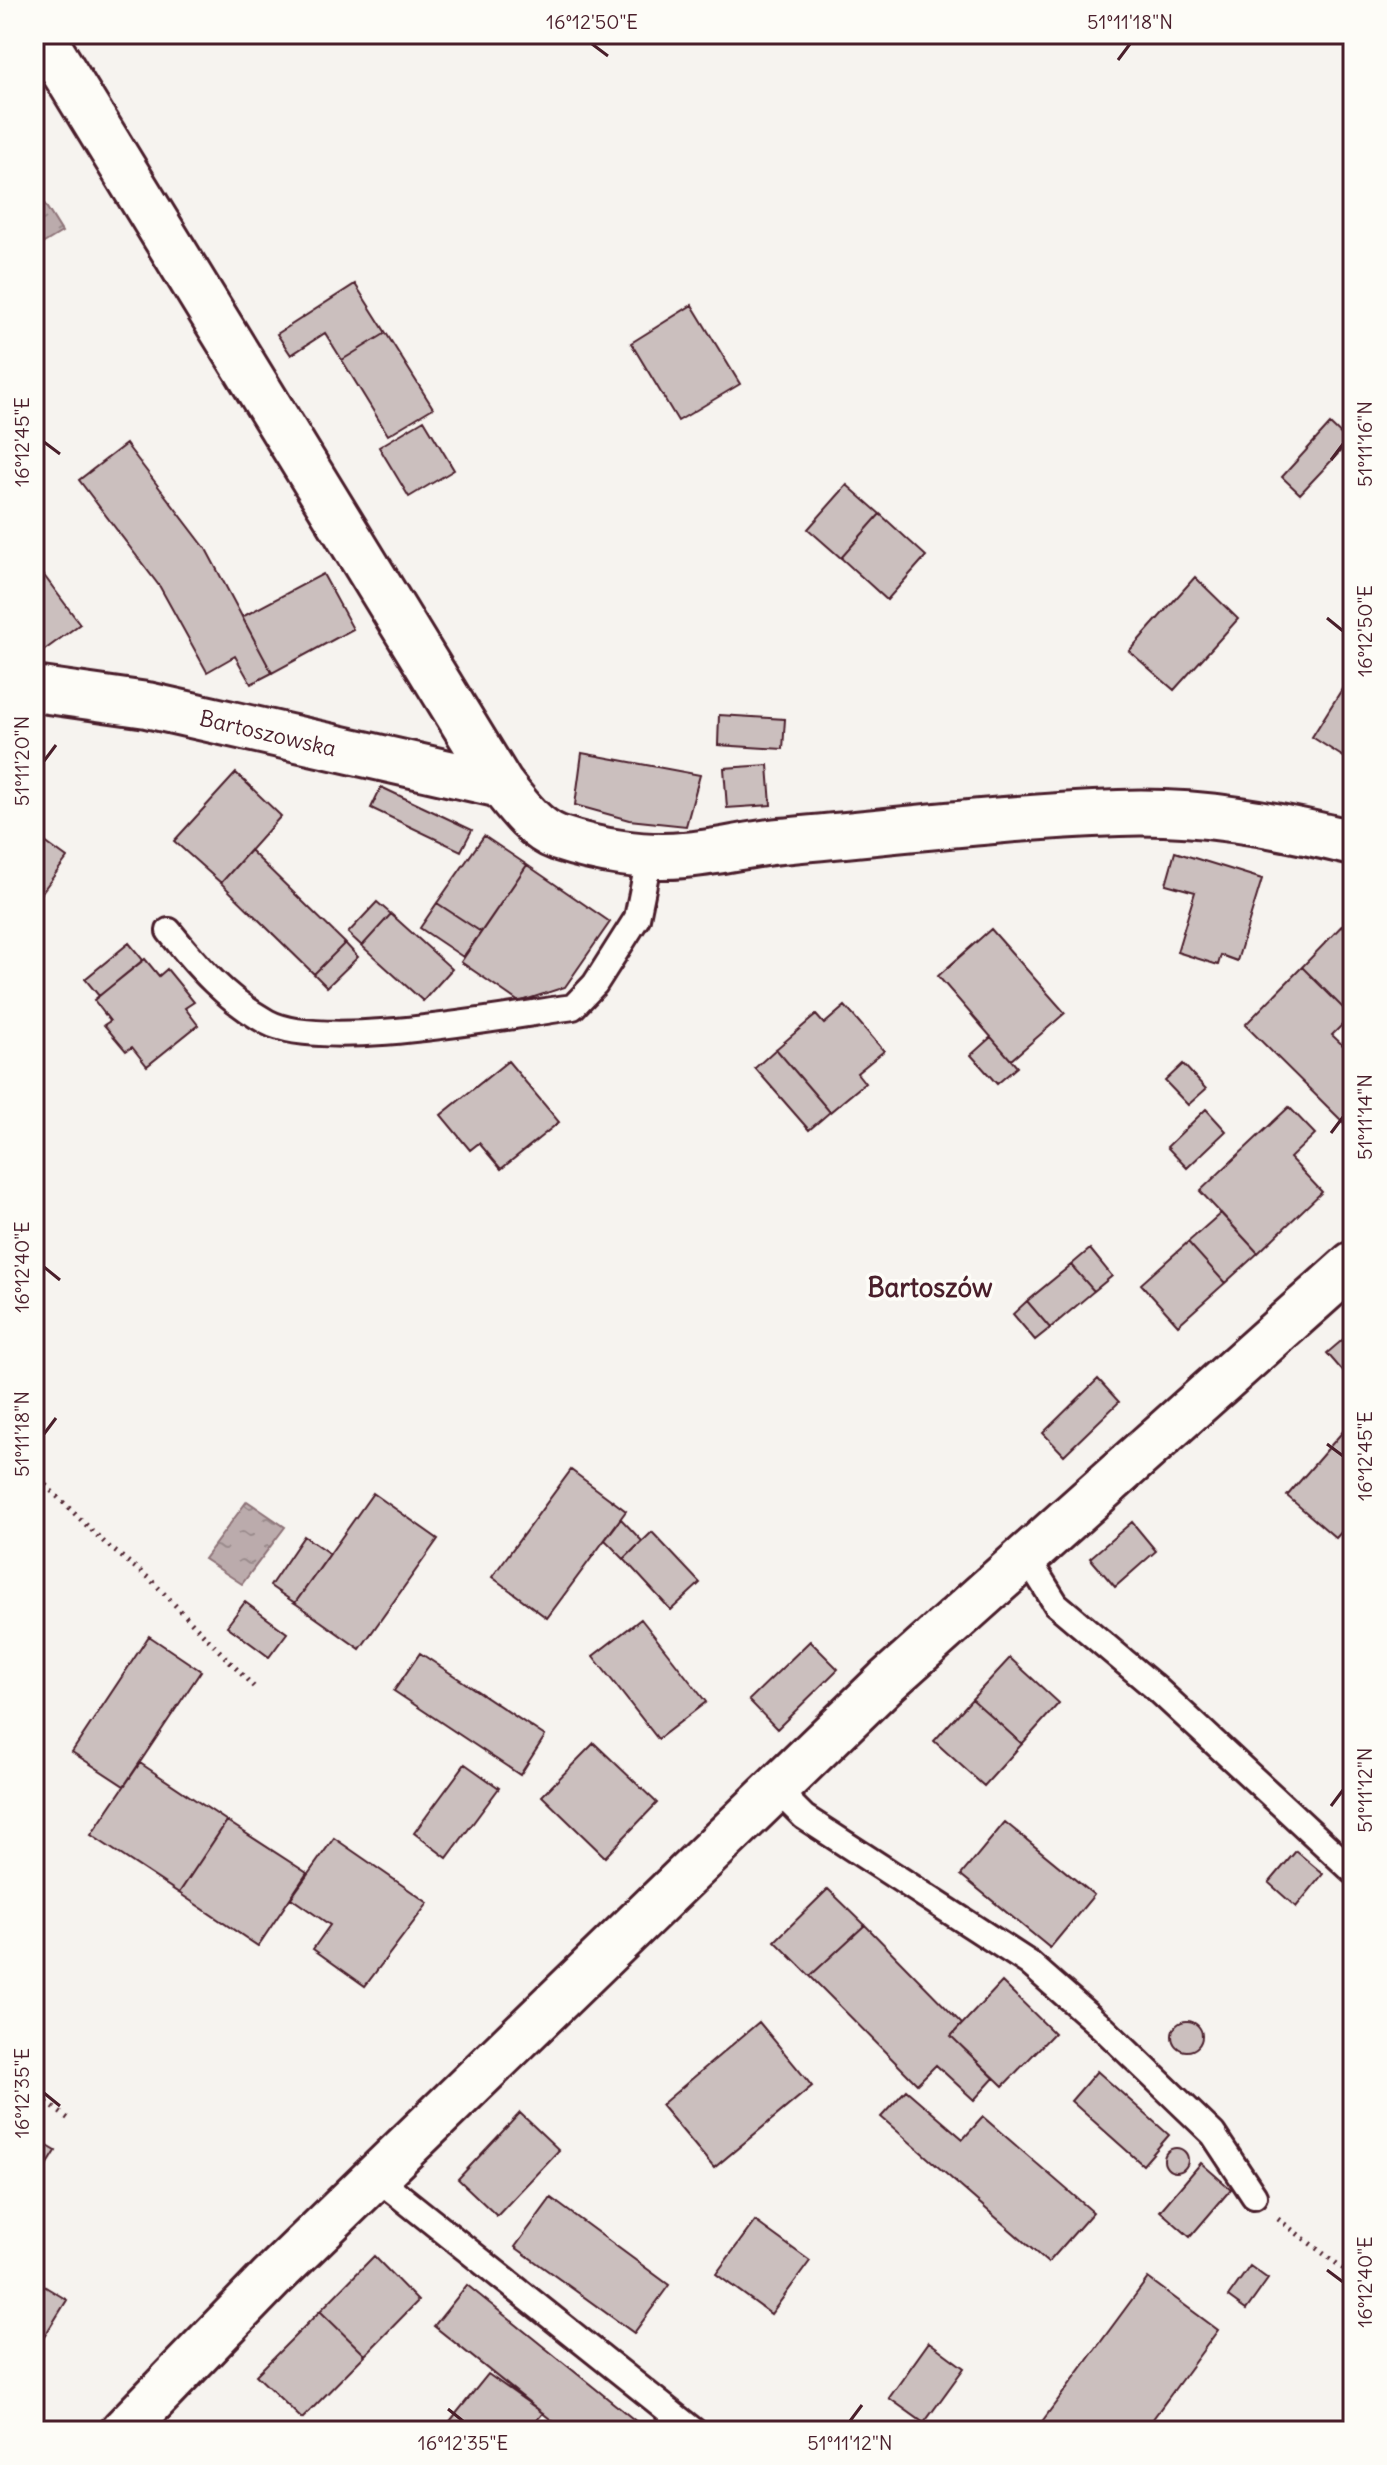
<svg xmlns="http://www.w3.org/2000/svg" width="1387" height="2465" font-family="Delius,sans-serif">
  <defs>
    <pattern id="water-ripples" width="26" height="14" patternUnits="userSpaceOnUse" patternTransform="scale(2)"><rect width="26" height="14" fill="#bbabac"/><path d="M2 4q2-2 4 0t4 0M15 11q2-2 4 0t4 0" fill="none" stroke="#9a8b8c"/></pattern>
  </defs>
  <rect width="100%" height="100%" fill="#f6f3ef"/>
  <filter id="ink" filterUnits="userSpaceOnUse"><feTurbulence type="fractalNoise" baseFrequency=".0125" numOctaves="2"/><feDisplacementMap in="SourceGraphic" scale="16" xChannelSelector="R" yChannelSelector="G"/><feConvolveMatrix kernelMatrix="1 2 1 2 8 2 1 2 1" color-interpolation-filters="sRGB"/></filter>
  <g filter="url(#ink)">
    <path fill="url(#water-ripples)" stroke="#8e7378" stroke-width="2" d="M34 187 62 232 34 249Z
      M247 1501 285 1527 242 1584 204 1559Z"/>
    <path fill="#cbbfbe" stroke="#4a1f2b" stroke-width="2" d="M355 284 386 333 342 360 325 333 291 355 277 334Z
      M692 305 740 384 678 421 631 343Z
      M386 333 433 408 388 435 342 360Z
      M424 420 454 470 409 497 379 447Z
      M1330 424 1349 442 1300 494 1282 477Z
      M126 444 206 549 272 673 251 684 235 656 207 672 160 587 79 480Z
      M847 485 880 514 841 558 808 529Z
      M880 514 926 556 887 600 841 558Z
      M34 562 80 624 35 657 34 656Z
      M323 574 353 629 272 673 242 617Z
      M1195 577 1238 619 1174 690 1129 651Z
      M1344 686 1353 692V763L1312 737Z
      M719 715 785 719 783 749 718 745Z
      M582 753 700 775 686 826 629 820 575 805Z
      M768 765 771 805 727 808 724 768Z
      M236 773 281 816 221 883 174 841Z
      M381 787 472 830 461 851 371 808Z
      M34 834 67 858 34 903Z
      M484 836 527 865 481 932 437 903Z
      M250 850 345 943 314 974 221 883Z
      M1175 852 1262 879 1237 961 1221 955 1218 965 1177 952 1195 892 1166 884Z
      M527 865 610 922 565 987 519 1002 461 962Z
      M377 902 391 914 362 946 348 933Z
      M437 903 481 932 463 957 420 928Z
      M391 914 452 969 423 1001 362 946Z
      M1353 914V1013L1351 1016 1302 967Z
      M991 929 1065 1013 1011 1060 938 976Z
      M129 943 143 960 99 996 85 979Z
      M345 943 358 957 327 987 314 974Z
      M145 959 159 976 167 969 194 1002 185 1008 198 1025 147 1066 132 1047 126 1051 104 1025 110 1021 94 1000Z
      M1302 967 1351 1016 1332 1035 1353 1055V1132L1245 1025Z
      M845 1006 884 1051 857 1073 865 1083 830 1112 776 1049 816 1015 824 1024Z
      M991 1037 1017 1067 997 1084 971 1055Z
      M776 1049 830 1112 809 1130 755 1068Z
      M508 1061 559 1122 501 1169 479 1143 470 1150 441 1115Z
      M1183 1064 1206 1089 1188 1105 1165 1081Z
      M1289 1107 1315 1134 1290 1158 1322 1192 1258 1253 1200 1191Z
      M1206 1109 1226 1131 1187 1168 1167 1147Z
      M1221 1213 1258 1253 1225 1283 1188 1242Z
      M1188 1242 1225 1283 1178 1325 1141 1284Z
      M1090 1249 1112 1276 1094 1291 1071 1265Z
      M1071 1265 1094 1291 1050 1328 1027 1301Z
      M1027 1301 1050 1328 1035 1340 1013 1314Z
      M1353 1331V1383L1327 1353Z
      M1098 1379 1119 1402 1064 1455 1043 1433Z
      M1352 1421 1353 1519 1336 1538 1287 1496Z
      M571 1470 626 1511 547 1618 492 1577Z
      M373 1493 438 1539 360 1649 295 1603Z
      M621 1519 642 1541 624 1559 605 1540Z
      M1132 1522 1156 1551 1115 1587 1090 1558Z
      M652 1532 700 1583 671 1610 624 1559Z
      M304 1536 330 1554 295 1603 270 1586Z
      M245 1602 287 1633 269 1657 227 1626Z
      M641 1619 706 1702 658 1739 593 1656Z
      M149 1636 201 1671 124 1786 72 1752Z
      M810 1641 838 1669 777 1729 749 1700Z
      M420 1653 545 1736 520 1775 394 1691Z
      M1010 1658 1059 1703 1022 1744 972 1699Z
      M972 1699 1022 1744 984 1786 934 1741Z
      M594 1743 657 1803 605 1857 542 1796Z
      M140 1763 227 1821 179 1893 91 1835Z
      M465 1764 499 1788 447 1858 414 1833Z
      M227 1821 307 1873 258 1946 179 1893Z
      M1005 1822 1094 1895 1050 1948 961 1875Z
      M334 1838 428 1903 365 1986 313 1949 330 1925 291 1898Z
      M1296 1851 1323 1874 1296 1907 1269 1883Z
      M828 1889 865 1925 810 1976 775 1941Z
      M865 1925 962 2024 951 2036 994 2078 974 2100 936 2065 917 2084 810 1976Z
      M1002 1982 1054 2033 1003 2086 951 2036Z
      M1172 2036a15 15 0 1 1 30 0a15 15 0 1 1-30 0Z
      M759 2022 812 2086 714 2168 661 2105Z
      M1097 2071 1169 2135 1143 2165 1071 2101Z
      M906 2090 963 2139 983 2117 1093 2212 1048 2263 881 2117Z
      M520 2113 559 2150 497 2216 458 2179Z
      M34 2138 56 2151 34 2186Z
      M1164 2160a12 12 0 1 1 24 0a12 12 0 1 1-24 0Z
      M1201 2163 1231 2189 1190 2237 1160 2211Z
      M551 2198 669 2285 634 2333 515 2247Z
      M755 2221 810 2261 771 2314 716 2274Z
      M374 2256 418 2301 365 2355 320 2311Z
      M1250 2266 1268 2279 1246 2310 1228 2297Z
      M1148 2278 1218 2330 1144 2431H1035Z
      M34 2280 67 2300 34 2353Z
      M467 2285 648 2431H565L434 2326Z
      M320 2311 365 2355 302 2419 256 2375Z
      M929 2342 964 2368 924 2423 889 2398Z
      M488 2374 543 2413 528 2431H442Z"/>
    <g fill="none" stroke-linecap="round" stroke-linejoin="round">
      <defs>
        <path id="lane" d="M169 931C198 967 226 999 267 1022 322 1052 506 1016 573 1007L595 984 637 918 650 854
          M1026 1556 1056 1604 1158 1690 1353 1871
          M776 1789 804 1817 1029 1963 1104 2029 1213 2134 1254 2196
          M376 2177 694 2431"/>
        <path id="street" d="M41 34 501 785C516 804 535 830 558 838 597 851 644 859 684 855 716 853 748 844 780 841 893 831 1006 817 1119 813 1200 810 1275 824 1353 843
          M34 689 147 705 501 785
          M123 2431 271 2278 886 1682 1353 1264"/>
      </defs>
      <use href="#lane" stroke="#4a1f2b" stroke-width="30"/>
      <use href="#street" stroke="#4a1f2b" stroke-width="50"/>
      <path stroke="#4a1f2b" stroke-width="5" stroke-dasharray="2 6" stroke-linecap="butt" d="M34 1474 107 1545 151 1580 254 1687
        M34 2093 70 2120
        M1278 2219 1353 2276"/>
      <use href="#lane" stroke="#fdfcf7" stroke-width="24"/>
      <use href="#street" stroke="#fdfcf7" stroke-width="44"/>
    </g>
  </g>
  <path fill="none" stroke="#4a1f2b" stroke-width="3" d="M592 44 608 56M1118 60 1130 44M44 442 60 454M1331 460 1343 444M1327 618 1343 631M44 761 56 745M1331 1133 1343 1117M44 1267 60 1280M44 1434 56 1418M1327 1444 1343 1456M1331 1806 1343 1790M44 2093 60 2106M1327 2270 1343 2282M448 2409 463 2421M850 2421 862 2405"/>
  <g text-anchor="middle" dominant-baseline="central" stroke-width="7" stroke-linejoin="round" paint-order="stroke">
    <g font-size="22" fill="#4a1f2b" stroke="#fdfcf7">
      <text transform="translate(268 733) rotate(13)">Bartoszowska</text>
    </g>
    <g font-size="26" font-weight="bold" fill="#4a1f2b" stroke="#fdfcf7">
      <text x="930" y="1287">Bartoszów</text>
    </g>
  </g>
  <rect width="1387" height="2465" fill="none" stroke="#fdfcf7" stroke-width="88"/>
  <rect x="44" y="44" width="1299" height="2377" fill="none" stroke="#4a1f2b" stroke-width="3"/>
  <g font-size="20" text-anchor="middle" fill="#4a1f2b">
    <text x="592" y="29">16°12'50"E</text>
    <text x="1130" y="29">51°11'18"N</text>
    <text transform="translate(22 442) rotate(-90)" y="7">16°12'45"E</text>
    <text transform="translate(1365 444) rotate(-90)" y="7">51°11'16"N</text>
    <text transform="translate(1365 631) rotate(-90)" y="7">16°12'50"E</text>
    <text transform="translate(22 761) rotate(-90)" y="7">51°11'20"N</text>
    <text transform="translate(1365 1117) rotate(-90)" y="7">51°11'14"N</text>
    <text transform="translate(22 1267) rotate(-90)" y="7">16°12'40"E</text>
    <text transform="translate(22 1434) rotate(-90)" y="7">51°11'18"N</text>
    <text transform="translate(1365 1456) rotate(-90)" y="7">16°12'45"E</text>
    <text transform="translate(1365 1790) rotate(-90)" y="7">51°11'12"N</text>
    <text transform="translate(22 2093) rotate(-90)" y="7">16°12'35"E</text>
    <text transform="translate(1365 2282) rotate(-90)" y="7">16°12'40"E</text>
    <text x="463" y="2450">16°12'35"E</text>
    <text x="850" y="2450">51°11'12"N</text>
  </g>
</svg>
